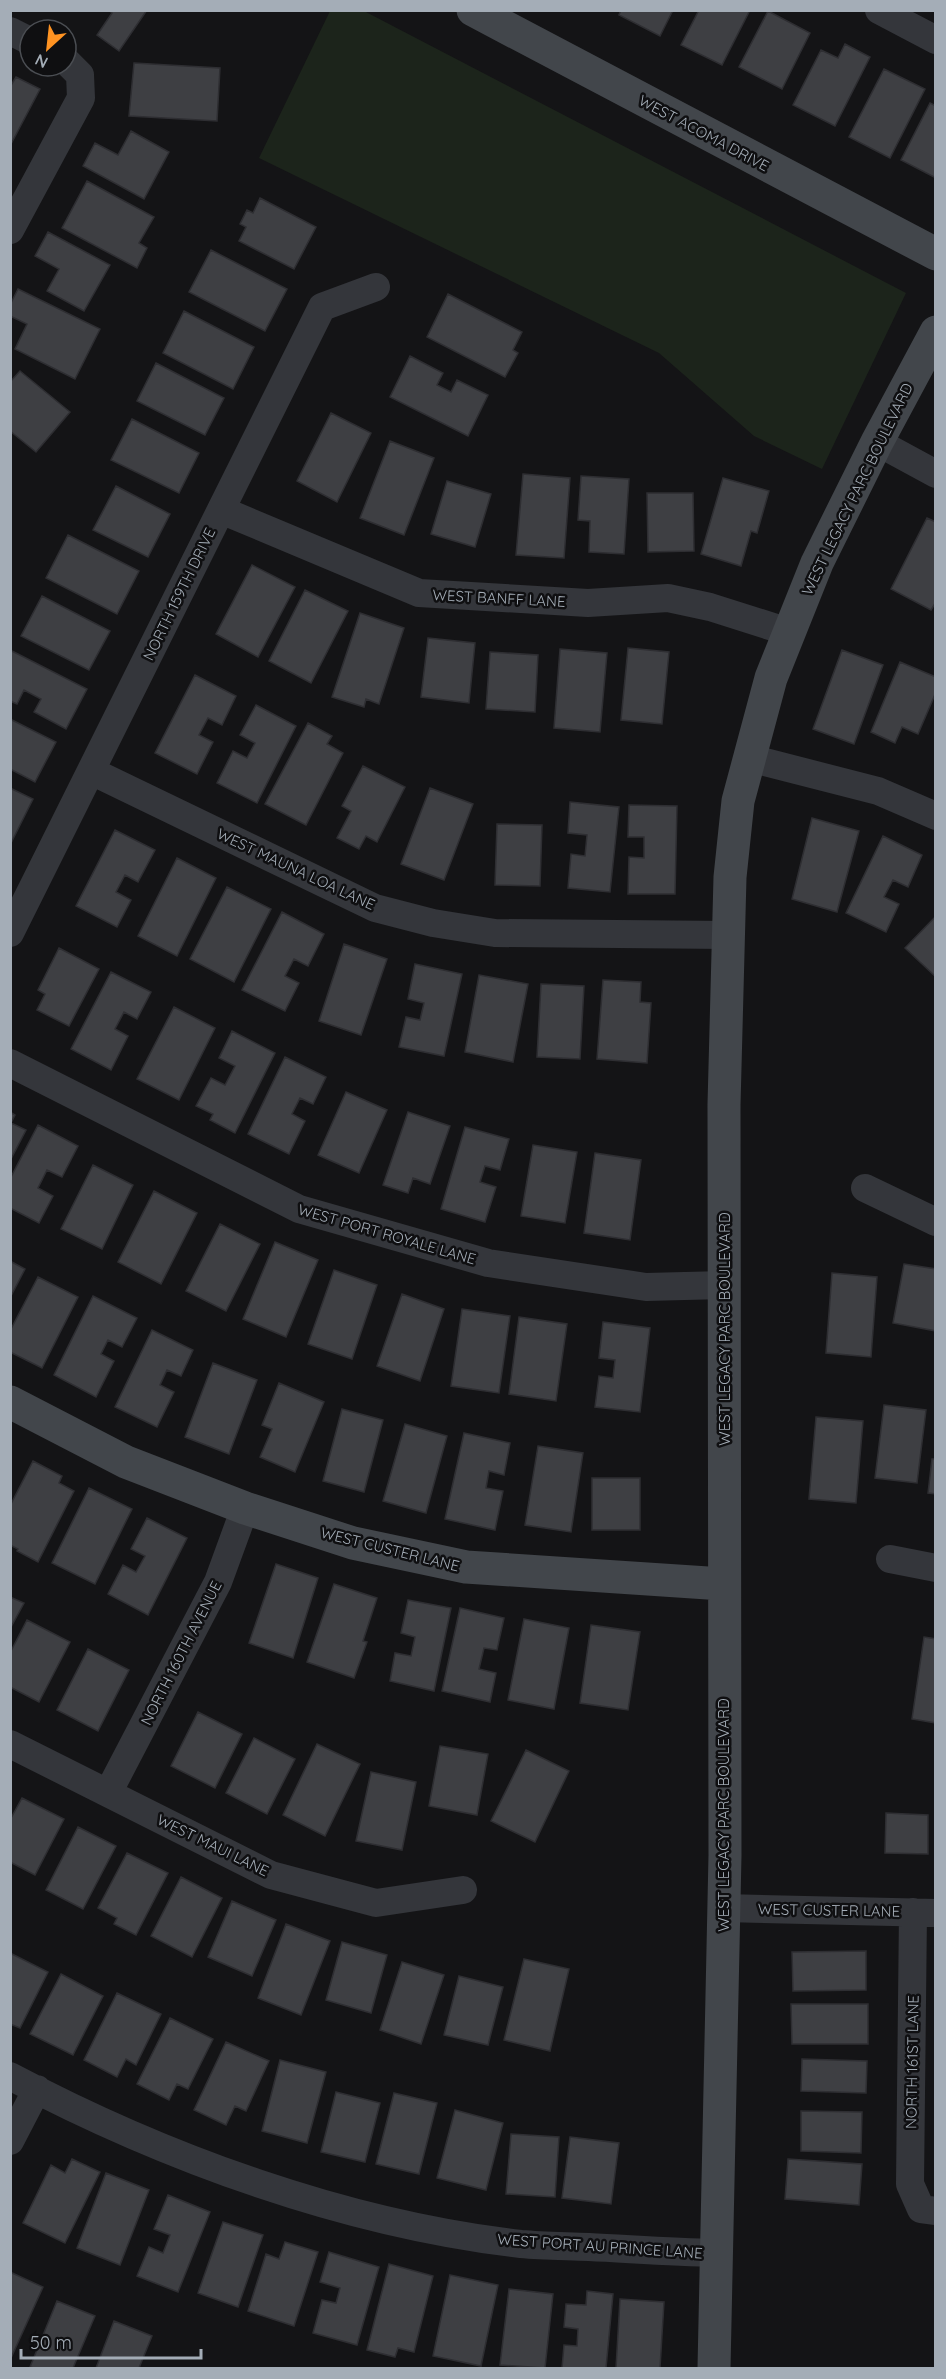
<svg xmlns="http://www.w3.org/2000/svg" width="946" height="2379" font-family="Quicksand,sans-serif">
  <rect width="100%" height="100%" fill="#141416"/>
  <path fill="#1c241b" d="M330 11H364L906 293 822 469 754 436 659 353 259 158Z"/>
  <path fill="#3e3f43" stroke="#2e2e32" stroke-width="1.5" d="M109 10H147L119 51 97 35 112 13Z
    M621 10H673L660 36 619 15Z
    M699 10H750L722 65 681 45Z
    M768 11 810 33 782 89 739 67Z
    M845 44 870 57 835 126 793 105 821 50 838 58Z
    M134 63 220 68 217 121 129 116Z
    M884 69 925 89 890 158 849 137Z
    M16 77 40 89 10 146V87Z
    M930 103 936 106V178L901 160Z
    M131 131 169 152 144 199 83 166 95 143 118 155Z
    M87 181 154 217 139 243 147 248 137 268 62 228Z
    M260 198 316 227 294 269 239 241 246 227 240 224 247 210 253 213Z
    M48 232 110 265 84 311 47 291 59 269 35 256Z
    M211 250 287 289 265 331 189 292Z
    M18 289 100 329 75 379 15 349 27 324 10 316V305Z
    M448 294 522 332 513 350 518 353 505 377 427 337Z
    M184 311 254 347 233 389 163 353Z
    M410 356 443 373 437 385 451 392 457 380 488 395 468 436 390 397Z
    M156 363 224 398 205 435 137 401Z
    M20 371 70 412 36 452 10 431V382Z
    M331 413 371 433 337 502 297 481Z
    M132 419 199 453 179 493 111 460Z
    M390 441 434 458 404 535 360 518Z
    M523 474 570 478 564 558 516 555Z
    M581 476 629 479 624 554 589 552 590 521 578 520Z
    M723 478 769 491 757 533 751 531 741 566 701 554Z
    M447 481 491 494 475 547 431 534Z
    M116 486 170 514 148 557 93 530Z
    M647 493H693L694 551 648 552Z
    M927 518 936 522V602L931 610 891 589Z
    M68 535 139 571 117 614 46 578Z
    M252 565 295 587 258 657 216 634Z
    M305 590 348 611 311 683 269 661Z
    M42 596 110 631 89 670 21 636Z
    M360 613 404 628 379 704 366 699 364 707 332 697Z
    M428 638 475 643 469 703 421 697Z
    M628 648 669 652 662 724 621 720Z
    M560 649 607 653 600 732 554 728Z
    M10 650 87 689 66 729 34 712 41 699 24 690 17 704 10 701Z
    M842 650 883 665 854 744 813 729Z
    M490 652 538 655 535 712 486 709Z
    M900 662 936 677V692L918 734 902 727 895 743 871 732Z
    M195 675 236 696 222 725 208 718 199 735 213 742 197 774 155 753Z
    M256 705 296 726 257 803 217 783 233 751 247 758 255 743 240 735Z
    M10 719 56 742 35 782 10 769Z
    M308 723 332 736 327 744 343 753 306 825 265 804Z
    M363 766 405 787 377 842 366 836 359 849 337 838 351 811 342 806Z
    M10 788 33 799 11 843H10Z
    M430 788 473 804 444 880 401 864Z
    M570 802 619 807 610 892 568 888 571 854 585 856 587 835 568 833Z
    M629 805 677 806 675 894H628L629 857 644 858V837H628Z
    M812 818 859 831 837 912 792 899Z
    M497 824 542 825 540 886 495 885Z
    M115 830 155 850 138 882 125 875 116 892 131 900 117 927 76 906Z
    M883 836 922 855 908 887 893 880 884 897 899 904 886 932 846 913Z
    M177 858 216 878 177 956 138 936Z
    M227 887 271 909 234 982 190 959Z
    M282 912 324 934 308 966 294 959 285 976 299 983 285 1011 242 990Z
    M936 916V977L905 948Z
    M344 944 387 959 361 1035 319 1021Z
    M59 948 99 969 69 1026 37 1010 45 994 38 990Z
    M415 964 462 974 444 1056 399 1047 406 1017 420 1020 424 1003 408 999Z
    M111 972 151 992 137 1019 124 1012 115 1029 128 1036 111 1070 71 1049Z
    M479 975 528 984 513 1062 465 1052Z
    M603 980 641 982 640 1002 651 1003 647 1063 597 1059Z
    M541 984 584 986 580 1059 537 1057Z
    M174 1007 215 1028 179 1100 137 1079Z
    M232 1031 275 1053 235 1133 210 1120 213 1114 196 1106 211 1078 225 1085 235 1066 219 1058Z
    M285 1057 326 1077 313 1104 300 1098 292 1114 305 1121 289 1154 248 1134Z
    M346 1092 387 1110 359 1173 318 1155Z
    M10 1112 15 1115 11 1123 26 1130 10 1161Z
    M408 1112 450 1126 430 1184 413 1178 408 1193 383 1185Z
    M38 1125 78 1146 62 1177 47 1170 38 1188 53 1196 39 1223 10 1208V1179Z
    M465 1127 509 1139 500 1170 485 1166 480 1182 496 1187 485 1222 441 1209Z
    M533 1145 577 1152 565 1223 521 1216Z
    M595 1153 641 1160 630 1240 584 1233Z
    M93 1165 133 1185 102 1249 61 1229Z
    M154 1191 197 1213 161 1284 118 1262Z
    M220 1224 260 1244 226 1311 186 1291Z
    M275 1242 318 1260 286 1337 243 1319Z
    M10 1261 25 1269 10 1298Z
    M904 1264 936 1269V1331L893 1323Z
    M334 1270 377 1285 352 1359 308 1344Z
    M832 1273 877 1277 871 1357 826 1353Z
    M38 1277 78 1297 42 1368 10 1352V1331Z
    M402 1294 444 1309 420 1381 377 1366Z
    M93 1296 137 1318 122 1347 108 1340 101 1354 114 1361 96 1397 54 1375Z
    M462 1309 510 1316 499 1393 451 1386Z
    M519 1317 567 1324 556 1401 509 1394Z
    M603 1322 650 1328 640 1412 595 1407 599 1376 613 1378 615 1360 599 1358Z
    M152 1330 193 1350 181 1376 167 1370 160 1385 174 1392 157 1427 115 1407Z
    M213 1363 257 1380 229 1454 185 1437Z
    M279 1383 324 1402 295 1472 260 1457 272 1429 262 1425Z
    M884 1405 926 1410 917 1483 875 1478Z
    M342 1409 383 1420 364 1492 323 1481Z
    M816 1417 863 1421 856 1503 809 1499Z
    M405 1424 447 1436 426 1513 383 1501Z
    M464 1433 510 1443 504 1475 489 1471 486 1488 503 1491 495 1530 445 1519Z
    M538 1446 583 1453 571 1532 525 1525Z
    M932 1459H936V1494L928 1493Z
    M33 1461 62 1476 59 1483 74 1491 38 1562 17 1551 18 1549 10 1545V1506Z
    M592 1478H640V1530H592Z
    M89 1488 132 1509 95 1584 52 1563Z
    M147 1518 187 1538 148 1615 108 1594 123 1565 136 1572 145 1556 131 1549Z
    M276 1564 318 1578 293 1658 249 1643Z
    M334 1584 377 1598 363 1641 367 1642 354 1678 307 1662Z
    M10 1597 24 1603 10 1629Z
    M408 1600 451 1608 434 1691 390 1681 395 1653 411 1656 415 1637 401 1633Z
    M460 1608 504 1618 497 1650 484 1648 479 1669 496 1673 490 1702 442 1691Z
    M524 1619 569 1628 554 1709 508 1700Z
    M27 1620 70 1642 39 1702 10 1687V1653Z
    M591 1625 640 1632 628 1710 580 1703Z
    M924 1637 936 1639V1723L912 1719Z
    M88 1649 129 1670 98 1731 57 1710Z
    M198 1712 242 1734 215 1788 171 1766Z
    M254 1738 295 1759 267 1814 226 1793Z
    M317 1744 360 1764 325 1836 283 1815Z
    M440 1746 488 1754 477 1815 429 1806Z
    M526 1750 569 1771 535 1842 491 1821Z
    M371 1772 416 1782 402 1850 356 1841Z
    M22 1798 64 1819 35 1875 10 1862V1820Z
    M886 1813 928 1815V1854L885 1853Z
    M78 1827 116 1846 83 1909 46 1890Z
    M127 1853 168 1873 136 1935 114 1924 117 1918 98 1908Z
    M181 1877 222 1898 192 1957 151 1936Z
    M232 1901 276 1920 252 1976 208 1957Z
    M286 1924 330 1941 301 2015 258 1998Z
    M342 1942 387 1955 371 2013 326 2000Z
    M866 1951V1990L793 1991 792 1952Z
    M10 1953 48 1972 20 2028 10 2024Z
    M524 1959 569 1969 550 2051 504 2040Z
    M402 1962 444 1975 421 2044 380 2030Z
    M61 1974 103 1996 73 2055 30 2034Z
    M459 1976 503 1987 488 2045 444 2035Z
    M117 1993 161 2014 136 2065 126 2059 117 2077 84 2060Z
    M791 2004H868V2044H792Z
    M170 2018 213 2039 188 2089 177 2084 169 2100 137 2084Z
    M226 2042 269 2061 246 2111 235 2106 226 2125 194 2110Z
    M802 2059 867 2061 866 2093 801 2091Z
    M280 2060 326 2072 307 2143 262 2131Z
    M336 2092 380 2103 365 2162 321 2152Z
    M394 2093 437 2103 419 2174 376 2164Z
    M455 2110 503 2123 486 2190 437 2178Z
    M801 2111 862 2112 861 2153 801 2151Z
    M511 2134 559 2137 555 2197 506 2194Z
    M570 2137 619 2143 611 2204 562 2198Z
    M72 2159 100 2172 65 2243 23 2223 51 2165 65 2173Z
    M788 2159 862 2164 859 2205 785 2199Z
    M106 2173 149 2190 120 2265 77 2248Z
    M168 2195 210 2212 178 2292 137 2276 149 2247 163 2253 170 2235 154 2229Z
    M223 2222 263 2235 238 2307 198 2293Z
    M285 2242 318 2252 294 2326 248 2311 266 2254 279 2259Z
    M329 2252 379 2267 357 2345 313 2333 322 2300 336 2303 340 2288 320 2282Z
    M389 2264 433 2276 414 2352 398 2348 395 2357 367 2350Z
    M10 2272 43 2287 11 2358H10Z
    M450 2275 498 2285 481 2366 433 2356Z
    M509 2289 553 2294 545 2368 500 2365Z
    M587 2291 613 2294 606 2368H562L564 2345 577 2346 578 2329 564 2327 566 2304 586 2305Z
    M620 2299 664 2302 660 2368H616Z
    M57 2301 95 2316 73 2368H34L30 2367Z
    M114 2321 152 2336 139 2368H96Z"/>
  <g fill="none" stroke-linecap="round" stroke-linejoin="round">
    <path stroke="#34363b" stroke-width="28" d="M879 10 936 40
      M10 31 30 41
      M10 230 81 98 80 75 66 61
      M877 442 936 474
      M221 510 419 593 588 603 668 598 710 607 789 632
      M749 758 878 791 936 816
      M91 771 375 908 433 923 495 933 728 935
      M10 933 322 307 376 287
      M10 1063 299 1209 488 1263 646 1287 724 1285
      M865 1188 936 1222
      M890 1559 936 1568
      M10 1744 271 1875 376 1903 463 1890
      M108 1793 218 1582 245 1508
      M723 1908 936 1913
      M913 1912 910 2184 921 2209 936 2211
      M10 2076C165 2158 346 2224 521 2244 543 2246 566 2246 589 2247 631 2249 673 2252 716 2253
      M10 2141 37 2089"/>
    <path stroke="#42464b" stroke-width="33" d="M473 10 936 254
      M10 1402 126 1462 245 1508 353 1543 466 1567 723 1584
      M714 2368 725 1855 724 1105 730 877 738 801 771 678 817 563 877 442 936 332"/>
  </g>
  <g text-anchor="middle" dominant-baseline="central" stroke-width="5" stroke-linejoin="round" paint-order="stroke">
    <g font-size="15" fill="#a4adb7" stroke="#0f0f11">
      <text transform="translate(704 133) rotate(28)">WEST ACOMA DRIVE</text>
      <text transform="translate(857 489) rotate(-64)">WEST LEGACY PARC BOULEVARD</text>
      <text transform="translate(179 594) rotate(-64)">NORTH 159TH DRIVE</text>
      <text transform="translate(499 598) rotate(3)">WEST BANFF LANE</text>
      <text transform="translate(296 869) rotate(25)">WEST MAUNA LOA LANE</text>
      <text transform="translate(387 1234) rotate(16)">WEST PORT ROYALE LANE</text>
      <text transform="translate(724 1329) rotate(-90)">WEST LEGACY PARC BOULEVARD</text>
      <text transform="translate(390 1549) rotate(14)">WEST CUSTER LANE</text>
      <text transform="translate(181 1653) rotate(-63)">NORTH 160TH AVENUE</text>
      <text transform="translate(723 1815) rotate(-90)">WEST LEGACY PARC BOULEVARD</text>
      <text transform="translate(213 1845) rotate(26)">WEST MAUI LANE</text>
      <text transform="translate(829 1910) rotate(1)">WEST CUSTER LANE</text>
      <text transform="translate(912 2062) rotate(-89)">NORTH 161ST LANE</text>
      <text transform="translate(600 2246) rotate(4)">WEST PORT AU PRINCE LANE</text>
    </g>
  </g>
  <rect width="946" height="2379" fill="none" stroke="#a4adb7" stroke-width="24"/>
  <g transform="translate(48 48) rotate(207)"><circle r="28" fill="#0f0f11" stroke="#4b4e53" stroke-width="1.5"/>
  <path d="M0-4.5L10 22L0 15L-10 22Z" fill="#ff9322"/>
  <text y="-9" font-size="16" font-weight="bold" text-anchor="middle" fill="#a4adb7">N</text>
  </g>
  <path d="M21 2349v9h180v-9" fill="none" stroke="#a4adb7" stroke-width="3"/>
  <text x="30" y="2349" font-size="18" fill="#a4adb7" stroke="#0f0f11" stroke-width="4.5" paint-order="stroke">50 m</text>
</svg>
